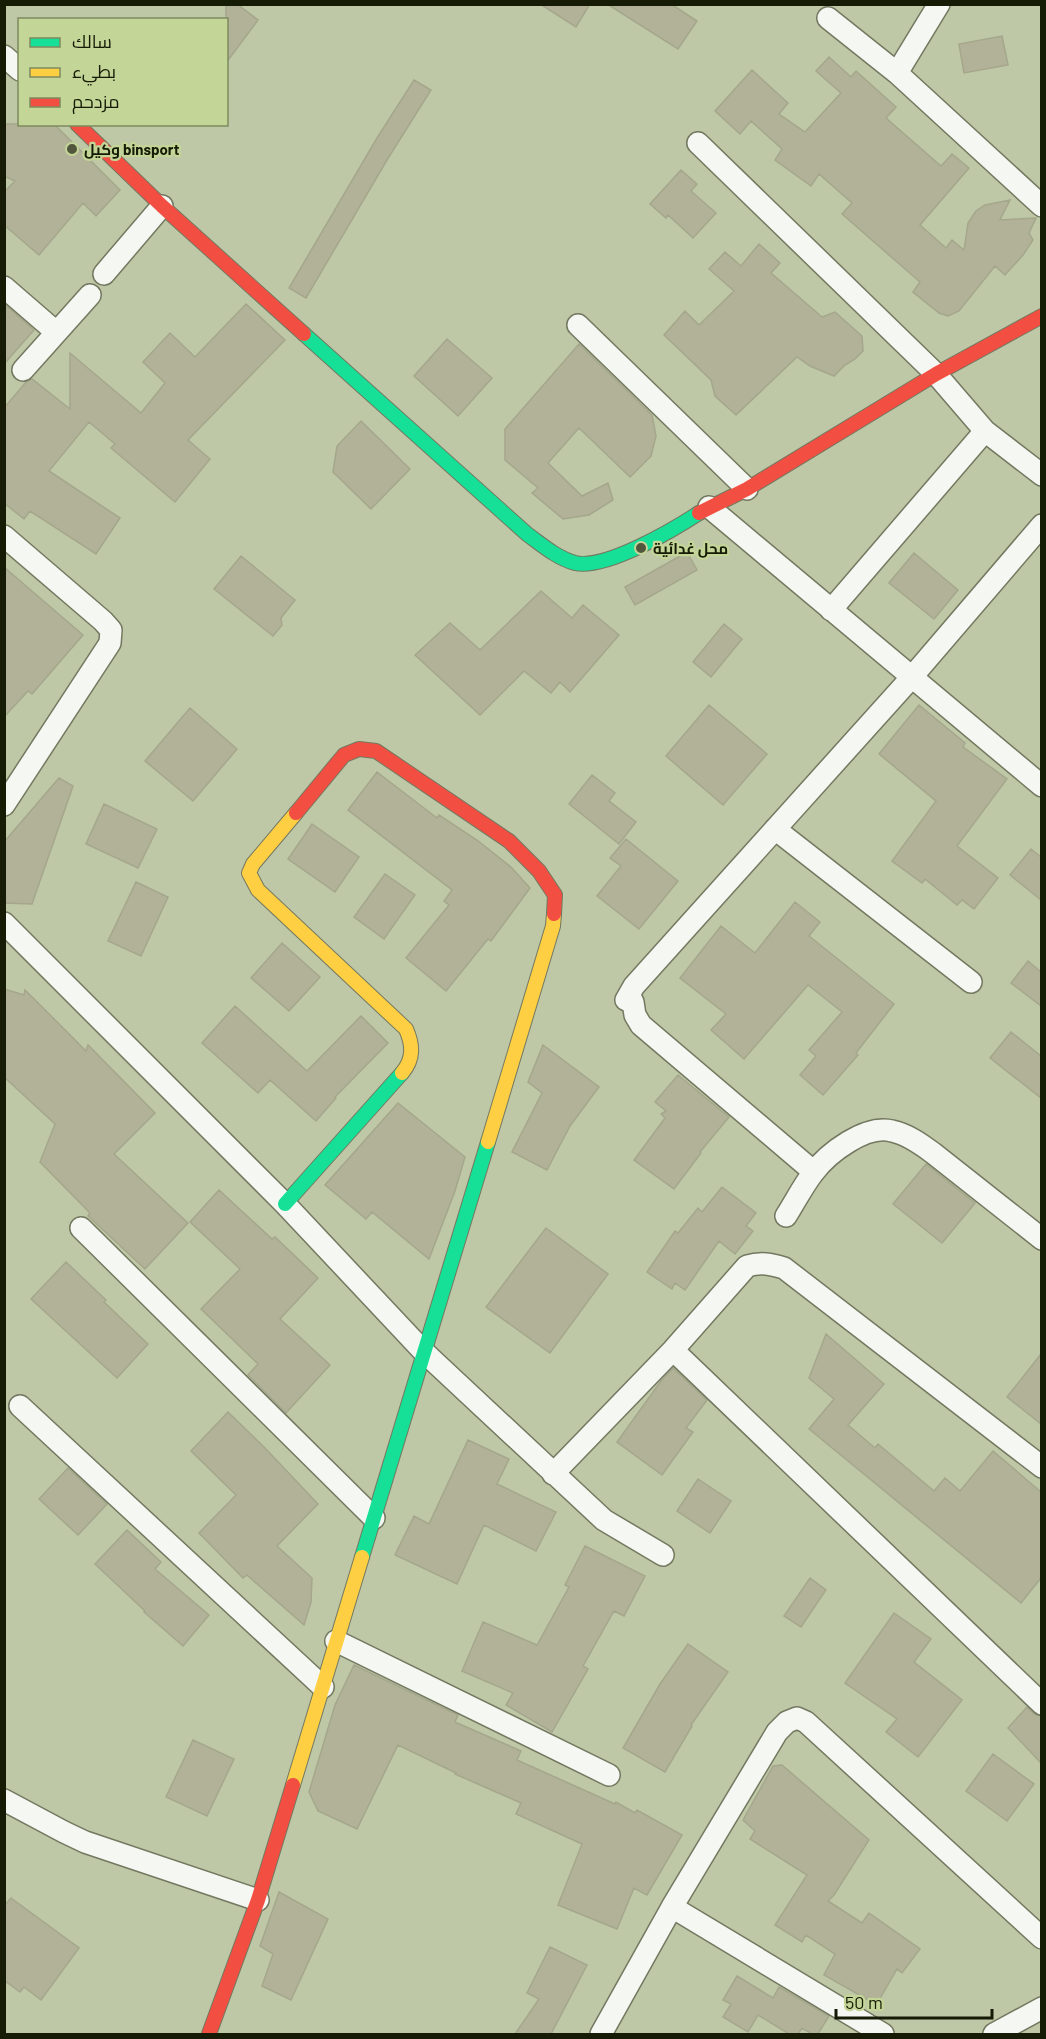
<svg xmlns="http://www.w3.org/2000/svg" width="1046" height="2039" font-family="Barlow,Cairo,sans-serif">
  <rect width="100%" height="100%" fill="#bec7a6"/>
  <path fill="#b1b297" stroke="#a5a78c" stroke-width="1.5" d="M226 4H237L258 20 226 63Z
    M540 4H590L576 27Z
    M607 4H671L697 21 678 49Z
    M1002 36 1008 65 964 73 959 44Z
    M829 57 851 77 856 71 896 107 886 118 941 166 952 154 969 168 920 225 946 248 952 240 964 250 968 223 976 211 985 205 1010 200 1000 220 1036 218 1029 233 1033 240 1023 255 1005 275 995 266 959 311 948 316 939 313 913 292 920 282 842 214 852 203 819 174 811 186 775 160 782 149 751 121 740 134 715 111 752 70 788 103 779 114 805 132 841 93 816 71Z
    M414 80 431 90 387 160 306 298 289 288 377 138Z
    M4 124H54L120 190 96 216 83 203 39 255 4 225V192L15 181 4 176Z
    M681 170 697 184 691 191 716 213 693 238 668 215 666 218 650 204Z
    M759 244 780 263 771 273 822 317 835 312 862 336 863 351 855 359 845 365 834 376 810 366 797 357 736 415 715 396 711 380 664 335 685 311 699 325 734 291 709 269 725 252 741 266Z
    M4 304 34 330 4 364Z
    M246 304 285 340 188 440 210 459 175 502 111 448 115 444 89 422 49 471 120 518 96 554 30 511 24 519 4 503V408L26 382 32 379 70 409V353L141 413 165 383 143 362 170 333 195 357Z
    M447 339 492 378 458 416 414 376Z
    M579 344 652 415 656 436 651 456 630 477 579 428 548 463 582 496 608 483 613 500 589 515 563 519 532 493 538 488 505 460V429Z
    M361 421 410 469 371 509 333 472 337 446Z
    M687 552 697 570 635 605 625 587Z
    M914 553 958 590 934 619 889 583Z
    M241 556 295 600 281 618 282 625 273 636 214 589Z
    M4 567 83 635 32 694 28 691 4 717Z
    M541 591 572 618 583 605 619 635 570 692 560 682 551 693 524 671 480 715 415 655 450 623 480 650Z
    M724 624 742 639 711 677 693 662Z
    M709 705 767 754 723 805 666 756Z
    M919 705 965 743 963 747 1007 779 957 846 998 878 974 909 962 900 957 905 925 879 922 883 892 861 936 801 879 754Z
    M190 708 237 749 193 801 145 761Z
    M377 772 437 818 439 815 477 840 511 867 530 888 491 941 488 939 446 991 406 958 449 905 444 901 452 890 348 810Z
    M592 775 615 793 609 801 636 822 619 844 569 804Z
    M59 778 73 786 32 904 4 903V842Z
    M104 804 157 829 138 868 86 844Z
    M312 824 359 857 335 892 288 859Z
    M626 839 678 881 639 929 597 896 621 866 610 858Z
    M1031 849 1041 857V900L1010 875Z
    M385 874 415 895 384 939 354 917Z
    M136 882 168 897 141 956 108 941Z
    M795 902 820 922 809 936 894 1004 856 1053 858 1055 823 1095 800 1075 816 1056 809 1050 842 1012 808 985 744 1059 711 1030 726 1014 680 978 721 926 755 953Z
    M282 943 320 977 289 1011 251 978Z
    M1028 961 1041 972V1006L1011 983Z
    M4 989 24 995 25 990 86 1051 88 1045 155 1113 114 1154 188 1223 145 1269 88 1216 90 1213 40 1162 55 1124 4 1077Z
    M235 1006 307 1071 361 1016 388 1043 335 1097 336 1098 316 1121 270 1080 258 1093 202 1043Z
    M1011 1032 1041 1056V1098L990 1058Z
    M543 1045 599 1087 570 1126 547 1170 512 1152 542 1093 528 1082Z
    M678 1075 729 1117 700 1152 701 1153 674 1189 634 1160 665 1118 661 1114 666 1111 655 1102Z
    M398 1103 465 1157 455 1191 429 1259 372 1212 366 1219 325 1185Z
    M926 1164 975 1203 942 1243 893 1204Z
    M722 1187 756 1213 746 1226 753 1231 735 1254 719 1241 685 1290 675 1283 672 1289 647 1272 675 1231 678 1233 698 1208 702 1212Z
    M219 1190 272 1239 275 1237 318 1278 280 1319 330 1365 286 1413 248 1375 258 1364 201 1309 240 1269 190 1222Z
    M546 1228 608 1274 550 1353 486 1307Z
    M66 1262 106 1300 104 1302 148 1344 117 1378 31 1299Z
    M826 1334 884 1384 848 1425 875 1448 878 1444 934 1491 945 1478 960 1491 993 1451 1041 1492V1578L1021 1603 809 1429 834 1399 809 1378Z
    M1041 1354V1424L1007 1397Z
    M673 1368 707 1400 686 1428 693 1432 662 1475 617 1442 661 1381Z
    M228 1412 265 1448 318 1504 277 1546 312 1578 311 1602 304 1625 247 1575 243 1578 199 1533 236 1495 191 1451Z
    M468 1440 509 1459 497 1484 556 1512 536 1551 484 1525 457 1584 395 1555 414 1516 429 1524Z
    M68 1468 107 1504 78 1535 39 1499Z
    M698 1479 731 1501 710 1533 677 1511Z
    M127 1530 161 1562 155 1569 209 1615 183 1646 144 1612 145 1611 95 1564Z
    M585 1546 645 1576 624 1616 614 1611 583 1666 588 1669 552 1732 506 1705 513 1693 462 1671 483 1622 537 1645 569 1587 565 1585Z
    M810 1578 826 1590 801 1627 784 1616Z
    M894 1613 931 1639 914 1662 962 1700 918 1757 886 1732 897 1719 845 1683Z
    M688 1644 728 1672 691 1725 692 1726 665 1772 623 1748 660 1684Z
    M354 1665 458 1715 455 1722 521 1751 517 1760 615 1804 616 1802 635 1813 637 1810 682 1835 647 1895 634 1888 617 1929 558 1905 582 1844 516 1814 521 1803 455 1774 456 1773 398 1745 357 1829 318 1811 309 1792 335 1705Z
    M1027 1707 1034 1714 1041 1716V1763L1008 1728Z
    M193 1740 234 1759 207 1816 166 1797Z
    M993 1754 1034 1784 1007 1821 966 1791Z
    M782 1765 869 1840 834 1895 828 1901 862 1923 869 1913 920 1949 902 1973 897 1969 878 2002 870 2001 824 1975 835 1954 806 1935 802 1942 775 1925 807 1875 750 1839 755 1831 743 1820 773 1766Z
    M279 1892 328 1919 291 2000 262 1986 273 1954 260 1946Z
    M11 1898 79 1948 41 2000 24 1987 20 1992 4 1980V1906Z
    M550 1947 587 1965 551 2034H515L539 1999 527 1993Z
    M737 1976 773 1998 779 1987 829 2016 818 2034H812L802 2028 798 2034H789L758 2015 748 2032 723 2017 731 2004 723 2000Z"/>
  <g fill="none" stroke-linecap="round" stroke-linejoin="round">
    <defs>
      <path id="street" d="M828 18 897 73 1042 206
        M4 56 20 70
        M897 73 939 4
        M698 143 936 374 985 431 1042 475
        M104 274 162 206
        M4 287 56 332
        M578 325 747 489
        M23 370 90 295
        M709 507 1042 786
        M4 536 103 621 111 630 110 643 4 805
        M831 610 985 431
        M775 829 971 982
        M4 923 285 1204 425 1353 604 1520 663 1555
        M814 1172 641 1025 635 1015 633 1002 626 1000 634 986 911 678 1042 525
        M786 1216C795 1202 803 1186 813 1173 828 1153 866 1124 892 1131 907 1134 921 1144 933 1153L1042 1239
        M81 1228 374 1518
        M673 1350 1042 1704
        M20 1406 323 1687
        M553 1474 673 1350 747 1266C761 1262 771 1264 784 1268L1042 1467
        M336 1641 609 1775
        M4 1800 64 1832 85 1842 258 1900
        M672 1907 883 2034
        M601 2034 672 1907 777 1732 787 1722 797 1718 806 1722 1042 1938
        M994 2034 1042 2008"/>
      <path id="fast" d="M304 334 527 534C542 545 557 558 575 563 605 570 673 530 699 513
        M285 1204 402 1073
        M362 1557 488 1142"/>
      <path id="slow" d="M296 813 253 864 249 873 258 890 406 1029C413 1045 414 1059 402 1073
        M488 1142 553 926 554 914
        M293 1785 362 1557"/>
      <path id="jam" d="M77 124 162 206 304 334
        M699 513 747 489 936 374 1042 316
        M296 813 344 755 359 749 376 751 509 841 539 871 555 895 554 914
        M209 2034 258 1900 293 1785"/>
    </defs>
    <use href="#street" stroke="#737960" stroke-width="24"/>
    <use href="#fast" stroke="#737960" stroke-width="16"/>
    <use href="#slow" stroke="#737960" stroke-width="16"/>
    <use href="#jam" stroke="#737960" stroke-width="16"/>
    <use href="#street" stroke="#f5f7f2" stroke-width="21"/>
    <use href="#fast" stroke="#16e098" stroke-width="14"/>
    <use href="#slow" stroke="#ffcf43" stroke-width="14"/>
    <use href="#jam" stroke="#f24e42" stroke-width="14"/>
  </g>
  <g fill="#50573d" stroke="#c4d598" stroke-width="2">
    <circle cx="72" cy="149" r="6"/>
    <circle cx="641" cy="548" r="6"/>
  </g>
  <g text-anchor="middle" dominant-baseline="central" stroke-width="4.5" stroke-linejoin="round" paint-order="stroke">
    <g font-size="15" font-weight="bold" fill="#151b04" stroke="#c4d598" text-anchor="start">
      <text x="84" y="149">وكيل binsport</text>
      <text x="653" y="548">محل غدائية</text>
    </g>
  </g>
  <rect width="1046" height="2039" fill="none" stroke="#151b04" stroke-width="12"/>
  <rect x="18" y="18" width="210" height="108" fill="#c4d598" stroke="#7e8b5d" stroke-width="1.5"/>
  <rect x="30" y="38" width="30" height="9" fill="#16e098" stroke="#7e8b5d" stroke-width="1.5"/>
  <text x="72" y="48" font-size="18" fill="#151b04">سالك</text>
  <rect x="30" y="68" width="30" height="9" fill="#ffcf43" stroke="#7e8b5d" stroke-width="1.5"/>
  <text x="72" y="78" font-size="18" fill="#151b04">بطيء</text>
  <rect x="30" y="98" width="30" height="9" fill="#f24e42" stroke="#7e8b5d" stroke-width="1.5"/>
  <text x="72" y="108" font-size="18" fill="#151b04">مزدحم</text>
  <path d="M836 2009v9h156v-9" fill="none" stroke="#151b04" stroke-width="3"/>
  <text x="845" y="2009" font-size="18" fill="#151b04" stroke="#c4d598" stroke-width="4.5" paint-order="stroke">50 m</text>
</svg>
